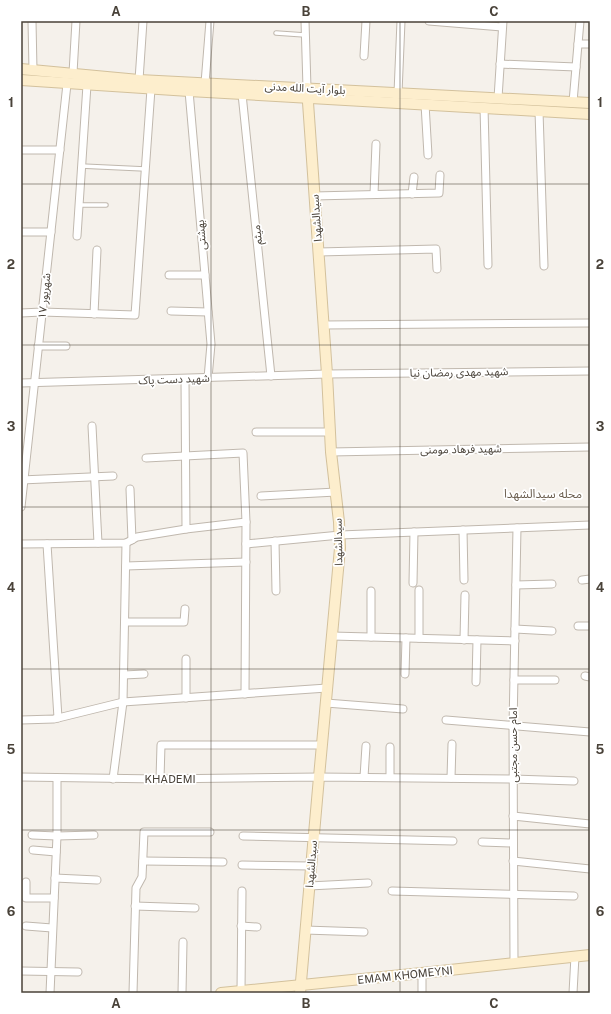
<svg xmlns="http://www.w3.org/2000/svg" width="611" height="1014" font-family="'Public Sans','Noto Sans Arabic',sans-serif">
	<rect width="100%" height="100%" fill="#f5f1eb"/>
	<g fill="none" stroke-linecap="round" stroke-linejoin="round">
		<defs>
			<g id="lane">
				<polyline points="276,33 305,35"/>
				<polyline points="81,166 145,169"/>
				<polyline points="80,205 106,205"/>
			</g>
			<g id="street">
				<polyline points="32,21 33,70"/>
				<polyline points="305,21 307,88"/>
				<polyline points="429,21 502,27"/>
				<polyline points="578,44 590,44"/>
				<polyline points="364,56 366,21"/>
				<polyline points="500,64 576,67"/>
				<polyline points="73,73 76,21"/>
				<polyline points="139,80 143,21"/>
				<polyline points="205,83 210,21"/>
				<polyline points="189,91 211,344 208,378"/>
				<polyline points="398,93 401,21"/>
				<polyline points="242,94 271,376"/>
				<polyline points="498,98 503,21"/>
				<polyline points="573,102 580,21"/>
				<polyline points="425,104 428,155"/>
				<polyline points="484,107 488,265"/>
				<polyline points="539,111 544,266"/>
				<polyline points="21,150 60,150"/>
				<polyline points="374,194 376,144"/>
				<polyline points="412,194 414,177"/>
				<polyline points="314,196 439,193 440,175"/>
				<polyline points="21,232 51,232"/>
				<polyline points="77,236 87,85"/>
				<polyline points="319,252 436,249 437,269"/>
				<polyline points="169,275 205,275"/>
				<polyline points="171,311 208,312"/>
				<polyline points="21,313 42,312 135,315 151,89"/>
				<polyline points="94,314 97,250"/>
				<polyline points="324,325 590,323"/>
				<polyline points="38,346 66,346"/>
				<polyline points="185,379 186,529"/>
				<polyline points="21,383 327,374 590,371"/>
				<polyline points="92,426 98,543"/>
				<polyline points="256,432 330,432"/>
				<polyline points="331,452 590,447"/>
				<polyline points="146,458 243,453 246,522 245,694"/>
				<polyline points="21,480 113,476"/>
				<polyline points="130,489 132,540"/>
				<polyline points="261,496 336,492"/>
				<polyline points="21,507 67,84"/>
				<polyline points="463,530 464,580"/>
				<polyline points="275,541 276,591"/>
				<polyline points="21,544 126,543 137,537 186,529 246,522"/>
				<polyline points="47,544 58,718"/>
				<polyline points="246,544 340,535 590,525"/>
				<polyline points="126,566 246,562"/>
				<polyline points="582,580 590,579"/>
				<polyline points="413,583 414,532"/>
				<polyline points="516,585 552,584"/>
				<polyline points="371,591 371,637"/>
				<polyline points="125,622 184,622 185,609"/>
				<polyline points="578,626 590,626"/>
				<polyline points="515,629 552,631"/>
				<polyline points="332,636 515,641"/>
				<polyline points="419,638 419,590"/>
				<polyline points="464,640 465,595"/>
				<polyline points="405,674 406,638"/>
				<polyline points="124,675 144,674"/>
				<polyline points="585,676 590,677"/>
				<polyline points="514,680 555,680"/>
				<polyline points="476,682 477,640"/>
				<polyline points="186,698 186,659"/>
				<polyline points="326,703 403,709"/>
				<polyline points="21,720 54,719 123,702 327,688"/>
				<polyline points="446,720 590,732"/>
				<polyline points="21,777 160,779 319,777 513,779 574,781"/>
				<polyline points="364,777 366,746"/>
				<polyline points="390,777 390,747"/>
				<polyline points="451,778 452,744"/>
				<polyline points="113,779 123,702 126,543"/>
				<polyline points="160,779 161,745 322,745"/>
				<polyline points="513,816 590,824"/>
				<polyline points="32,835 57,836 94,835"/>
				<polyline points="243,836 453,841"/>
				<polyline points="482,842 513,843"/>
				<polyline points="33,850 56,852"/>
				<polyline points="143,861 223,862"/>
				<polyline points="513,861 590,869"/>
				<polyline points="242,865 311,866"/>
				<polyline points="55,878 97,880"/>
				<polyline points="26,882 26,898 54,898"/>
				<polyline points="309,886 368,883"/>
				<polyline points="392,891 574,896"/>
				<polyline points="135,906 195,908"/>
				<polyline points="26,926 52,928"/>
				<polyline points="241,926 257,927"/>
				<polyline points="305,930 364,932"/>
				<polyline points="514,963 513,726 517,528"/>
				<polyline points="21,971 78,972"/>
				<polyline points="422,973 422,993"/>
				<polyline points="241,991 242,891"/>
				<polyline points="50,993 57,836 57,778"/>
				<polyline points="133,993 136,888 142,877 144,832 210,832"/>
				<polyline points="182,993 183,942"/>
				<polyline points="573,993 575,956"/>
			</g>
			<g id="secondary">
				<polyline points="21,69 139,80 590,103"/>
				<polyline points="21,80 189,91 590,114"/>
				<polyline points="221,993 422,973 590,955"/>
				<polyline points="300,993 319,777 340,548 339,522 331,452 327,374 307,88"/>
			</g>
		</defs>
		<use href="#lane" stroke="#c0b8ae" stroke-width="5.5"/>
		<use href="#street" stroke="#c0b8ae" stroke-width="9"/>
		<use href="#secondary" stroke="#d3c19c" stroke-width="12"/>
		<use href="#lane" stroke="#fff" stroke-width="3.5"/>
		<use href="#street" stroke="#fff" stroke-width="7"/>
		<use href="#secondary" stroke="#fdeecd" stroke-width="10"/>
	</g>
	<path fill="none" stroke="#494239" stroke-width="1" stroke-opacity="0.55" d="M211,21V993M400,21V993M21,184H590M21,345H590M21,507H590M21,669H590M21,830H590"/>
	<g text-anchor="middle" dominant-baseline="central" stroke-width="3.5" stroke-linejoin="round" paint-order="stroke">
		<g font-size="11" fill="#494239" stroke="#fff">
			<text transform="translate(305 88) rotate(3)">بلوار آیت الله مدنی</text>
			<text transform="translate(316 218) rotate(-94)">سیدالشهدا</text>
			<text transform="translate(201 235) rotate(-95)">بهشتی</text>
			<text transform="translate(257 235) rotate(-96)">میثم</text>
			<text transform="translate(44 296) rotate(-84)">۱۷ شهریور</text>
			<text transform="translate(459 372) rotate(-1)">شهید مهدی رمضان نیا</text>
			<text transform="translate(174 379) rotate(-2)">شهید دست پاک</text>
			<text transform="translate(461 449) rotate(-1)">شهید فرهاد مومنی</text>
			<text transform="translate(338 542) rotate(-91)">سیدالشهدا</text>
			<text transform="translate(513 745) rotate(-90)">امام حسن مجتبی</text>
			<text x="170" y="779">KHADEMI</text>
			<text transform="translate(311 864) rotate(-85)">سیدالشهدا</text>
			<text transform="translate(405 975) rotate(-6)">EMAM KHOMEYNI</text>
		</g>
		<g font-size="12" fill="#6c5f50" stroke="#fff">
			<text x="543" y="494">محله سیدالشهدا</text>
		</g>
	</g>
	<rect width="611" height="1014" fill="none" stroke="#ffffff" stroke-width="44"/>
	<rect x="22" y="22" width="567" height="970" fill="none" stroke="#494239" stroke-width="1.5"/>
	<g font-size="13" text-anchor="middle" font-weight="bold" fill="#494239">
		<text x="116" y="16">A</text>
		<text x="306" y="16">B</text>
		<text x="494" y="16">C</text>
		<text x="11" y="107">1</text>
		<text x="600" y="107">1</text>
		<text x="11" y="269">2</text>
		<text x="600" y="269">2</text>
		<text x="11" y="431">3</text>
		<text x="600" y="431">3</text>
		<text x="11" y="592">4</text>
		<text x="600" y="592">4</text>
		<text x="11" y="754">5</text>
		<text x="600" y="754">5</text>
		<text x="11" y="916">6</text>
		<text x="600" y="916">6</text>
		<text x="116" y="1008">A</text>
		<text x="306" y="1008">B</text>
		<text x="494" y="1008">C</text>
	</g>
</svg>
